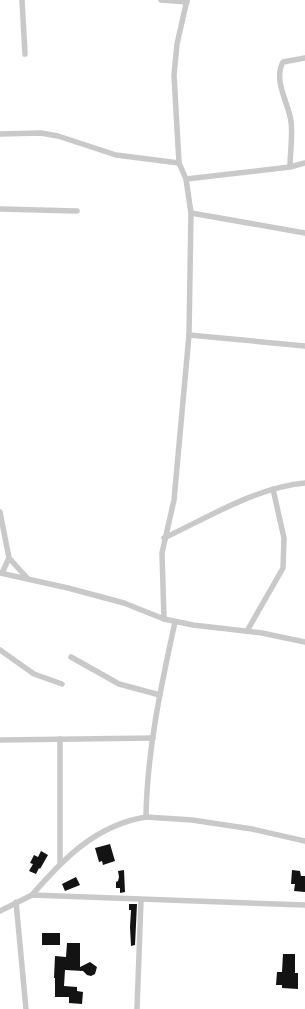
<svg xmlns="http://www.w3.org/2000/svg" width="305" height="1009" font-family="Jost,sans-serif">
	<rect width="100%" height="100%" fill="#fff"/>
	<g fill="#131313">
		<polygon points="110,844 115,861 103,865 102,861 99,862 95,848"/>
		<polygon points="41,851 48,855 40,869 39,868 36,874 29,871 33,864 30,863 34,855 38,857"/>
		<polygon points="124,870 125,892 120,893 120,888 116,888 116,882 118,881 119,877 118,871"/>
		<polygon points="292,870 300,871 301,876 305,876 305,892 294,891 295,884 291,884"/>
		<polygon points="76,877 80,885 65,891 62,884"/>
		<polygon points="129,904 137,904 135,945 131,946 130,927 131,910 129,910"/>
		<rect x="42" y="933" width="18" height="12"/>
		<polygon points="67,943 80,943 80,967 90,962 97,967 95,974 91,976 87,975 83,971 65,970 64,986 77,987 77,991 83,992 82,1004 69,1003 69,997 55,997 55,978 54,978 55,956 66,957"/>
		<polygon points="283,954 295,954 295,973 298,973 298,989 282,988 282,985 276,985 277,972 282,972"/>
	</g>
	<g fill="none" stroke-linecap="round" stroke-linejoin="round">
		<g stroke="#c9c9c9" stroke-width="5.5">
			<polyline points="22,0 25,54"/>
			<polyline points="161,0 187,2"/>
			<polyline points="0,134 41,133 58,136 116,155 179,163"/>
			<path d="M290,167C290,153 293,135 291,121C288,102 273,80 283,62L305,58"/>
			<polyline points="186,179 290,167 305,163"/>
			<polyline points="0,209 77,211"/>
			<polyline points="191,213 305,233"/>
			<polyline points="189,335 305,346"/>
			<polyline points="0,512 9,558 28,579"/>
			<path d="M164,538C207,518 257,487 305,483"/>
			<polyline points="0,573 68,588 124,603 164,619 193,625 262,633 305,642"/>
			<polyline points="2,573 9,558"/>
			<polyline points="164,619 162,553 174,500 189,335 191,213 186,179 179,163 174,75 177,44 187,0"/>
			<polyline points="247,631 283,568 284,538 273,489"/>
			<polyline points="0,650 34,674 62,684"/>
			<polyline points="71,657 119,684 160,695"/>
			<polyline points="60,739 60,863"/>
			<polyline points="0,740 153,738"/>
			<polyline points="146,817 192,820 252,829 305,841"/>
			<path d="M32,895C63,859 96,825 146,817C147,751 161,686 175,622"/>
			<polyline points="16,902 26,1009"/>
			<polyline points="0,911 32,895 305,905"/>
			<polyline points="137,1009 141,900"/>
		</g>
	</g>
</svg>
